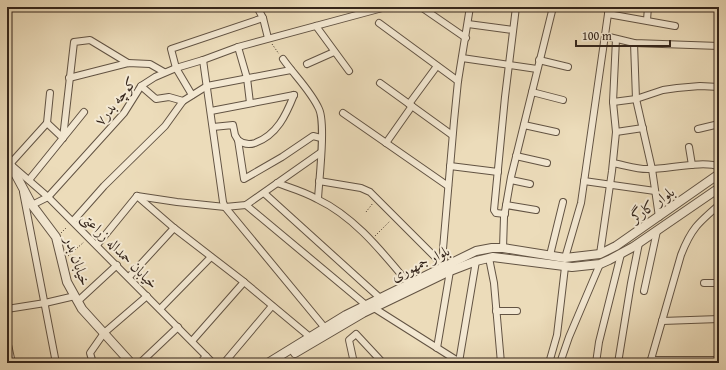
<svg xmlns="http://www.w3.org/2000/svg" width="726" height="370" font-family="'Gentium Book Plus',Amiri,serif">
	<rect width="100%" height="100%" fill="#ecdcba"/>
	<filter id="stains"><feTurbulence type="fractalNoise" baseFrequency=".005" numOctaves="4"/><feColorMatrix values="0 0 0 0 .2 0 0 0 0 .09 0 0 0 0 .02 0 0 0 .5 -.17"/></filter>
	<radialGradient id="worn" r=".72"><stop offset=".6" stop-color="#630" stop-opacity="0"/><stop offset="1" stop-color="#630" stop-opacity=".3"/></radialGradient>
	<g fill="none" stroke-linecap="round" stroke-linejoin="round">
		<defs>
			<g id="minor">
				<polyline points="257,7 263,18 268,38"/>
				<polyline points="421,7 466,38"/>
				<polyline points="608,14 675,26"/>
				<polyline points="647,20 648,7"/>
				<polyline points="379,23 458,81"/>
				<polyline points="468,24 513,30"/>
				<polyline points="316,26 349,71"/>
				<polyline points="605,36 634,43 719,46"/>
				<polyline points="634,43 636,99 652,169 659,217"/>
				<polyline points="238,47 247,78 250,103"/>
				<polyline points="462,58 537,69"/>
				<path d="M283,59C295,76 311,91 319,109C326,124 319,180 318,199"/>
				<polyline points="203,60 223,202 225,207 325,328"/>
				<polyline points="539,60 568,67"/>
				<polyline points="307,64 334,52"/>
				<polyline points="69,78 128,63 150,64 164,72"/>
				<polyline points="380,83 452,135"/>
				<polyline points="141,86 156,99 169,97 183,101"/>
				<polyline points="532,92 563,100"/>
				<polyline points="192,95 176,68 171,49 263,18"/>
				<polyline points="7,99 7,103"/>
				<polyline points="613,102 636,99 663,90 677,88 700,86 719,87"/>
				<polyline points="409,104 437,66"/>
				<polyline points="211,111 294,95"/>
				<polyline points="343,113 448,186"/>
				<polyline points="47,123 63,138"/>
				<polyline points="524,125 556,132"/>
				<polyline points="213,127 233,125 235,135 238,140 244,179 282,157 313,136 321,138"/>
				<polyline points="698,129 719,124"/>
				<polyline points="616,132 643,128"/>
				<polyline points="63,138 74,42 90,40 128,63"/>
				<path d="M238,140C243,144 249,145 255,143C277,135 286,115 294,95"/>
				<polyline points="386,143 412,106"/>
				<polyline points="689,147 692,165"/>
				<polyline points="516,156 547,163"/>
				<polyline points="7,158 10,164 48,197 213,363"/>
				<path d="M613,163C625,165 638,170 650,169C667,169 706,160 719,167"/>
				<polyline points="10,164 47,123 50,93"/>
				<polyline points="450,166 498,172"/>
				<polyline points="29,180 84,112"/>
				<polyline points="511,180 530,184"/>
				<polyline points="319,181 361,188 370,192 444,266"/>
				<polyline points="584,181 655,191"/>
				<path d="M277,183C291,188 305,192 317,199C355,217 382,252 409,284"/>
				<polyline points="23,192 56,363"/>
				<polyline points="264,193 380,298"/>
				<polyline points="137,196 174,228 244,282 310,337"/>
				<polyline points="137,196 177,202 225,207 246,205 320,153"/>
				<polyline points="32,205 48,197 124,113 141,86 155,77 176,68 203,60 238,47 386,7"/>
				<polyline points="246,205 366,305"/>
				<polyline points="506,205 536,210"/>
				<polyline points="505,214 496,213 494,210 505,97 516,7"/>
				<polyline points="73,221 104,186 165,126 183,101 207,86 291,70"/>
				<polyline points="97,245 137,196"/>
				<polyline points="503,248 504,217 511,177 553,7"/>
				<polyline points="600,254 612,171 616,132 613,102 616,39"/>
				<polyline points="550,255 563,202"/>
				<polyline points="489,258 494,283 501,363"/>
				<polyline points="565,258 581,203 609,7"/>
				<polyline points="444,266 443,249 454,121 458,81 470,7"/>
				<polyline points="129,277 174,228"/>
				<polyline points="704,283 719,283"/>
				<polyline points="644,291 657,231"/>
				<polyline points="78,301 117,265"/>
				<polyline points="374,308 461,363"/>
				<polyline points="7,309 45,303 75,296"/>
				<polyline points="160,309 211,257"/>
				<polyline points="496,311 517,311"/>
				<polyline points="662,321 719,319"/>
				<polyline points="7,340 12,363"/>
				<polyline points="192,341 244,282"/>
				<polyline points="437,348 450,271"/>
				<polyline points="651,360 719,360"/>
				<polyline points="459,362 476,261"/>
				<polyline points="93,363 90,353 104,333 147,296"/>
				<polyline points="140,363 178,327"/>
				<polyline points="200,363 206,356"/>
				<polyline points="224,363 272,306"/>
				<polyline points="354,363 349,340 356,334 383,363"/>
				<polyline points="549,363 557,335 565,267"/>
				<polyline points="560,363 569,337 600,264"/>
				<polyline points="596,363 599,342 621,254"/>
				<polyline points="618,363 631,283 639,243"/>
				<path d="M650,363L681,255C691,229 698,223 719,205"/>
			</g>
			<g id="tertiary">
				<polyline points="7,163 10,164 32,205 56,237 67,282 82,309 131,363"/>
				<polyline points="295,353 363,313 450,271 476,261 493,257 572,267 600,264 609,260 633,247 719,188"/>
				<polyline points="268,363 346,315 476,251 492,248 503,248 565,258 600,254 616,246 719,174"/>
			</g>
		</defs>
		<use href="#minor" stroke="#625343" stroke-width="8"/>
		<use href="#tertiary" stroke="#625343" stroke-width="10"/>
		<g stroke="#34251b" stroke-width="1" stroke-dasharray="1 2" stroke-linecap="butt">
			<polyline points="272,44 279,54"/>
			<polyline points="366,212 373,203"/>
			<polyline points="61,233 67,227"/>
			<polyline points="375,236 390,221"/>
			<polyline points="68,256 84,242"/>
		</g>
		<use href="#minor" stroke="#f3e8d2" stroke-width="6"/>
		<use href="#tertiary" stroke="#f3e8d2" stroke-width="8"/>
	</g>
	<g text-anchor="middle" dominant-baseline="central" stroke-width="4" stroke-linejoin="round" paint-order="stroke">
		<g font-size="15" fill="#34251b" stroke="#f3e8d2">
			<text transform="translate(115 101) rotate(-51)">کوچه بدر۷</text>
			<text transform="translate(652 204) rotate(-35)">بلوار کارگر</text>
			<text transform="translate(120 250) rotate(45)">خیابان حمداله زراعتی</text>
			<text transform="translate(78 261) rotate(71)">خیابان بدر</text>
			<text transform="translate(420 263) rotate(-26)">بلوار جمهوری</text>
		</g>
	</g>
	<rect width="726" height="370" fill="none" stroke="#ecdcba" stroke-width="24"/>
	<rect x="8" y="8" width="710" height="354" fill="none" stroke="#34251b" stroke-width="2"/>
	<rect x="12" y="12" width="702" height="346" fill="none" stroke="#34251b"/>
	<path d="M576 40v6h94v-6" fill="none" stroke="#34251b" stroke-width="2"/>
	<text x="582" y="40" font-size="12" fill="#34251b" stroke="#f3e8d2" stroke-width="3" paint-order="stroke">100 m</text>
	<rect width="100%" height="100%" filter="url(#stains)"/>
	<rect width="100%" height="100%" fill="url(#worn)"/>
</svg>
